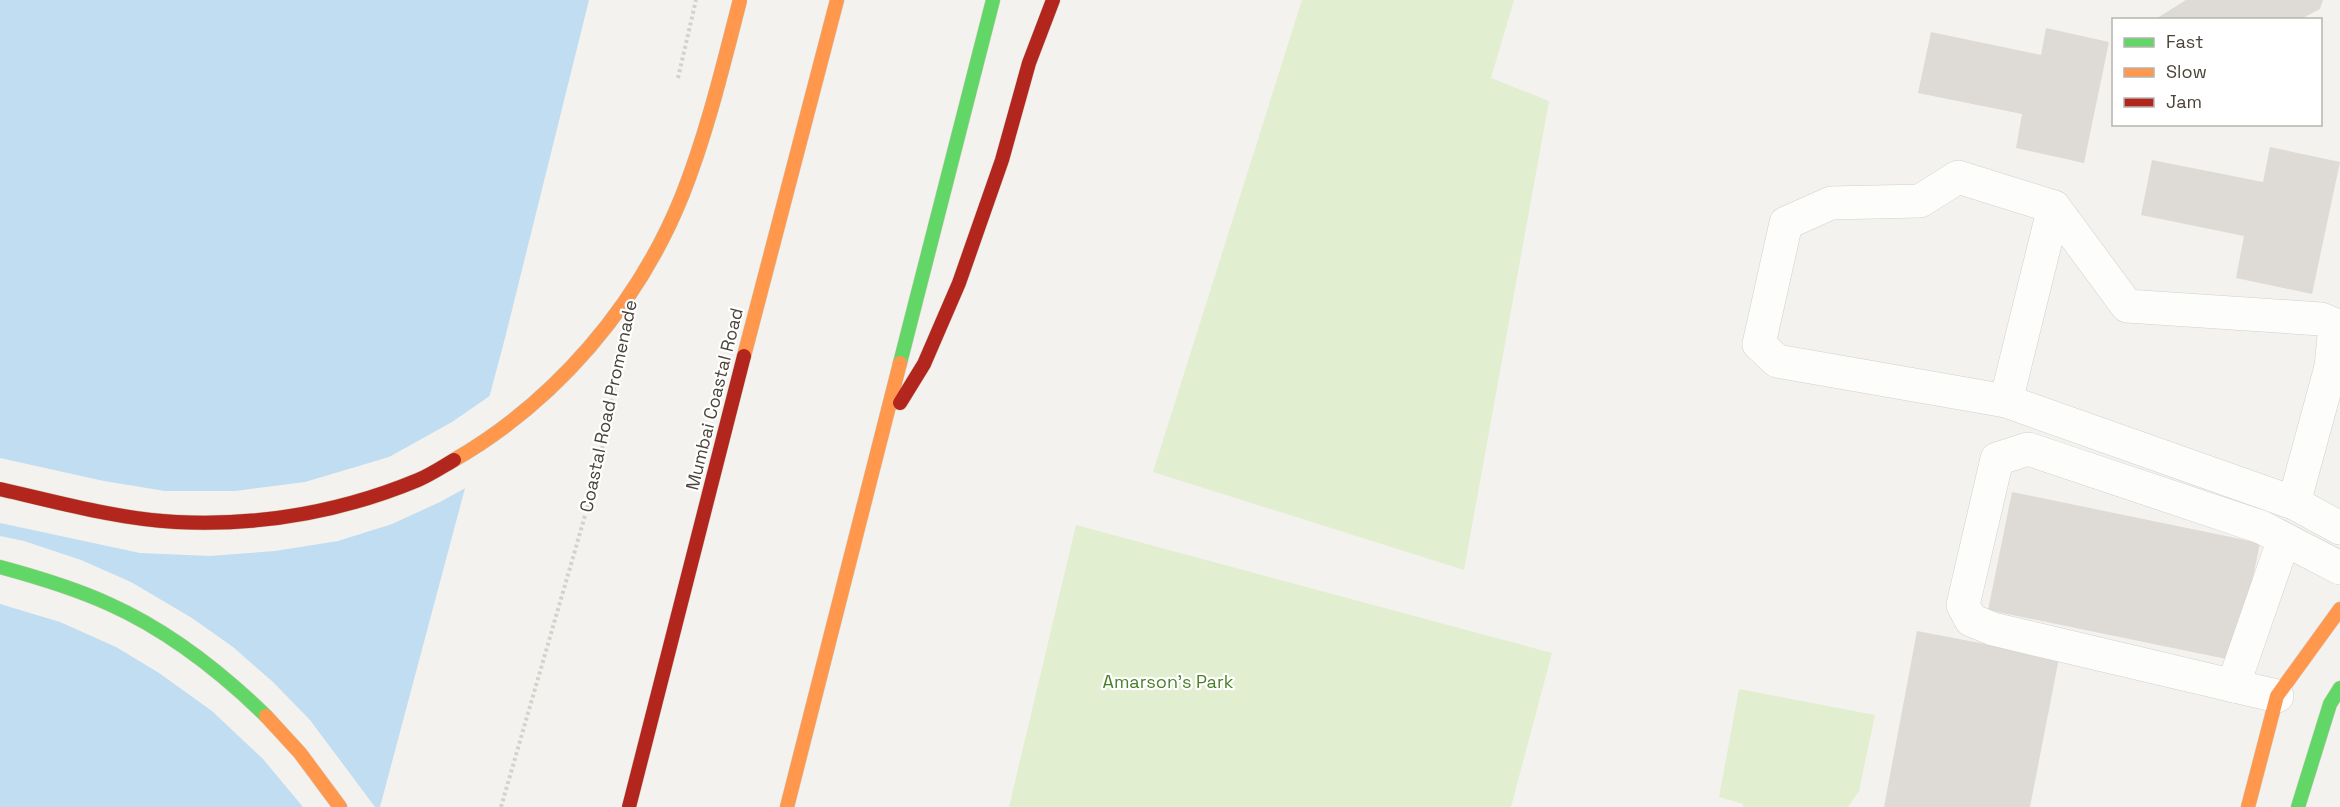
<svg xmlns="http://www.w3.org/2000/svg" width="2340" height="807" font-family="'Space Grotesk',sans-serif">
	<rect width="100%" height="100%" fill="#f4f2ee"/>
	<g fill="#e1eecf">
		<polygon points="1302,0 1514,0 1491,78 1549,101 1464,570 1153,472"/>
		<polygon points="1076,525 1552,653 1511,807 1009,807"/>
		<polygon points="1739,689 1875,715 1859,791 1848,807 1743,807 1743,804 1719,797"/>
	</g>
	<polygon fill="#c0ddf1" points="0,0 589,0 505,338 380,807 0,807"/>
	<g fill="#f4f2ee">
		<polygon points="494,393 469,486 440,502 392,524 338,541 275,551 210,556 140,553 0,523 0,458 104,481 165,491 235,491 305,482 389,457 452,422"/>
		<polygon points="0,536 24,541 81,560 131,582 192,618 233,647 273,682 310,720 375,807 303,807 263,759 212,711 159,673 116,647 60,622 0,604"/>
	</g>
	<g fill="#dedbd6">
		<polygon points="2186,0 2323,0 2320,9 2299,20 2154,20"/>
		<polygon points="2046,28 2109,42 2084,163 2016,148 2022,114 1918,93 1931,32 2041,55"/>
		<polygon points="2270,147 2340,162 2312,294 2236,278 2244,236 2141,215 2152,160 2263,182"/>
		<polygon points="2012,492 2260,543 2236,661 1988,610"/>
		<polygon points="1917,631 2059,658 2030,807 1884,807"/>
	</g>
	<g fill="none" stroke-linecap="round" stroke-linejoin="round">
		<defs>
			<g id="street">
				<polyline points="2340,370 2331,367 2335,325 2321,319 2127,306 2054,207 1958,177 1920,201 1831,203 1786,223 1759,344 1777,361 2006,401 2294,503 2340,528"/>
				<polyline points="2006,401 2054,207"/>
				<polyline points="2294,503 2331,367"/>
				<polyline points="2233,686 2284,539"/>
				<polyline points="2277,696 1993,629 1971,620 1963,605 1997,459 2028,449 2261,527 2340,568"/>
			</g>
			<g id="fast">
				<polyline points="900,363 993,0"/>
				<path d="M0,567C37,577 74,588 109,604C167,630 221,672 266,716"/>
				<polyline points="2298,807 2330,704 2340,688"/>
			</g>
			<g id="slow">
				<polyline points="744,356 837,0"/>
				<polyline points="266,716 300,753 340,807"/>
				<polyline points="787,807 900,363"/>
				<polyline points="2248,807 2277,696 2340,609"/>
			</g>
			<g id="jam">
				<polyline points="900,403 924,364 959,283 1002,160 1029,63 1053,0"/>
				<polyline points="629,807 744,356"/>
			</g>
		</defs>
		<use href="#street" stroke="#d2d0cb" stroke-width="34"/>
		<use href="#fast" stroke="#d3cfc5" stroke-width="15"/>
		<use href="#slow" stroke="#d3cfc5" stroke-width="15"/>
		<use href="#jam" stroke="#d3cfc5" stroke-width="15"/>
		<g stroke="#d3d2cc" stroke-width="4" stroke-dasharray="3 3" stroke-linecap="butt">
			<polyline points="678,78 696,0"/>
			<polyline points="501,807 597,474 617,373"/>
		</g>
		<use href="#street" stroke="#fdfdfc" stroke-width="33"/>
		<use href="#fast" stroke="#63d668" stroke-width="14"/>
		<use href="#slow" stroke="#ff974d" stroke-width="14"/>
		<use href="#jam" stroke="#b3261e" stroke-width="14"/>
		<defs>
			<path id="slow-bridge" d="M454,460C556,401 638,305 682,196C707,133 723,66 740,0"/>
			<path id="jam-bridge" d="M0,489C57,502 117,519 176,522C258,526 341,512 418,480C430,475 442,467 454,460"/>
		</defs>
		<use href="#slow-bridge" stroke="#ccbfa9" stroke-width="15" stroke-linecap="butt"/>
		<use href="#jam-bridge" stroke="#ccbfa9" stroke-width="15" stroke-linecap="butt"/>
		<use href="#slow-bridge" stroke="#ff974d" stroke-width="14"/>
		<use href="#jam-bridge" stroke="#b3261e" stroke-width="14"/>
	</g>
	<g text-anchor="middle" dominant-baseline="central" stroke-width="4.5" stroke-linejoin="round" paint-order="stroke">
		<g font-size="18" fill="#4b4439" stroke="#fff">
			<text transform="translate(714 399) rotate(-76)">Mumbai Coastal Road</text>
			<text transform="translate(608 406) rotate(-78)">Coastal Road Promenade</text>
		</g>
		<g font-size="18" fill="#4a7f2a" stroke="#fff">
			<text x="1168" y="681">Amarson's Park</text>
		</g>
	</g>
	<rect x="2112" y="18" width="210" height="108" fill="#ffffff" stroke="#b7b4b0" stroke-width="1.5"/>
	<rect x="2124" y="38" width="30" height="9" fill="#63d668" stroke="#b7b4b0" stroke-width="1.5"/>
	<text x="2166" y="48" font-size="18" fill="#4b4439">Fast</text>
	<rect x="2124" y="68" width="30" height="9" fill="#ff974d" stroke="#b7b4b0" stroke-width="1.5"/>
	<text x="2166" y="78" font-size="18" fill="#4b4439">Slow</text>
	<rect x="2124" y="98" width="30" height="9" fill="#b3261e" stroke="#b7b4b0" stroke-width="1.5"/>
	<text x="2166" y="108" font-size="18" fill="#4b4439">Jam</text>
</svg>
